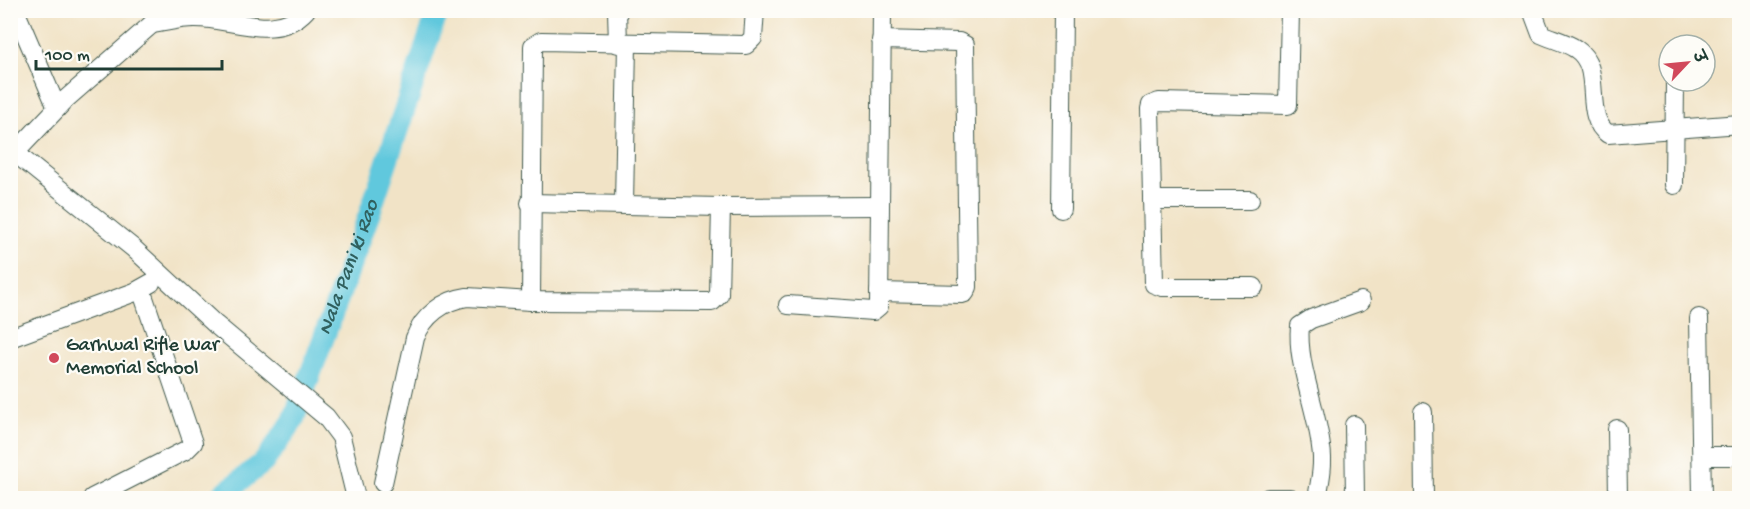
<svg xmlns="http://www.w3.org/2000/svg" width="1750" height="509" font-family="'Gochi Hand','Playpen Sans Deva',sans-serif">
	<rect width="100%" height="100%" fill="#fdfcf7"/>
	<filter id="ink" filterUnits="userSpaceOnUse"><feTurbulence type="fractalNoise" baseFrequency=".0167" numOctaves="2"/><feDisplacementMap in="SourceGraphic" scale="12" xChannelSelector="R" yChannelSelector="G"/><feConvolveMatrix kernelMatrix="1 2 1 2 8 2 1 2 1" color-interpolation-filters="sRGB"/></filter>
	<filter id="wash" filterUnits="userSpaceOnUse"><feTurbulence type="fractalNoise" baseFrequency=".008" numOctaves="4" result="noise"/><feDisplacementMap in="SourceGraphic" scale="24" xChannelSelector="R" yChannelSelector="G"/><feGaussianBlur stdDeviation="1.35" result="paint"/><feColorMatrix in="noise" values="0 0 0 0 0 0 0 0 0 0 0 0 0 0 0 0 0 1.4 0 .05"/><feComposite in="paint" operator="in"/></filter>
	<g filter="url(#wash)">
		<rect width="100%" height="100%" fill="#f1e3c6"/>
		<g fill="none" stroke-linecap="round" stroke-linejoin="round">
			<path stroke="#61c8dd" stroke-width="22" id="s1" d="M218,498L264,462L293,421L369,215L438,10"/>
		</g>
	</g>
	<g filter="url(#ink)">
		<g fill="none" stroke-linecap="round" stroke-linejoin="round">
			<defs>
				<g id="minor">
					<polyline points="15,10 57,108"/>
					<polyline points="617,10 618,44"/>
					<path d="M1532,10L1541,34C1552,39 1566,42 1576,49C1605,68 1581,115 1608,134L1740,124"/>
					<path d="M152,24C166,22 180,18 194,18C232,17 276,43 306,10"/>
					<polyline points="10,144 15,153 133,248 216,325 326,417 341,437 356,498"/>
					<polyline points="10,158 66,99 152,24 161,10"/>
					<polyline points="1674,185 1675,81"/>
					<polyline points="1152,200 1250,200"/>
					<polyline points="530,203 721,207 879,206"/>
					<polyline points="624,204 627,44"/>
					<polyline points="1061,209 1063,10"/>
					<polyline points="1254,287 1162,287 1154,284 1150,109 1151,105 1159,102 1288,105 1290,10"/>
					<polyline points="879,292 962,294 965,293 968,287 965,45 959,42 881,40"/>
					<polyline points="531,301 533,46 541,41 746,45 753,38 755,10"/>
					<polyline points="788,305 873,311 879,306 882,10"/>
					<polyline points="1699,318 1702,498"/>
					<polyline points="10,338 135,292 151,283"/>
					<polyline points="1423,412 1424,498"/>
					<polyline points="1354,425 1355,498"/>
					<polyline points="1617,429 1618,498"/>
					<polyline points="1703,456 1740,456"/>
					<path d="M383,483L415,338C423,316 444,300 467,297L531,301L712,302L719,295L721,207"/>
					<polyline points="92,498 186,450 193,443 141,289"/>
					<polyline points="1268,498 1290,498"/>
					<path d="M1317,498C1320,482 1324,464 1321,447C1317,409 1296,363 1300,326L1311,319L1361,301"/>
				</g>
			</defs>
			<use href="#minor" stroke="#3e564a" stroke-width="20"/>
			<use href="#minor" stroke="#fff" stroke-width="18"/>
		</g>
	</g>
	<circle fill="#d1495b" stroke="#fdfcf7" stroke-width="2" cx="54" cy="358" r="6"/>
	<g text-anchor="middle" dominant-baseline="central" stroke-width="4.5" stroke-linejoin="round" paint-order="stroke">
		<g font-size="20" fill="#1f3d34" stroke="#fdfcf7" text-anchor="start">
			<text x="66" y="346">Garhwal Rifle War<tspan x="66" dy="23">Memorial School</tspan></text>
		</g>
		<g font-size="21" font-style="italic" fill="#30605e" stroke="#fdfcf7">
			<text stroke="none"><textPath href="#s1" startOffset="272">Nala Pani ki Rao</textPath></text>
		</g>
	</g>
	<rect width="1750" height="509" fill="none" stroke="#fdfcf7" stroke-width="36"/>
	<g transform="translate(1687 63) rotate(64)"><circle r="28" fill="#fdfcf7" stroke="#a4b0a9" stroke-width="1.5"/>
	<path d="M0-4.5L10 22L0 15L-10 22Z" fill="#d1495b"/>
	<text y="-9" font-size="16" font-weight="bold" text-anchor="middle" fill="#1f3d34">उ</text>
	</g>
	<path d="M36 60v9h186v-9" fill="none" stroke="#1f3d34" stroke-width="3"/>
	<text x="45" y="60" font-size="18" fill="#1f3d34" stroke="#fdfcf7" stroke-width="4.5" paint-order="stroke">100 m</text>
</svg>
